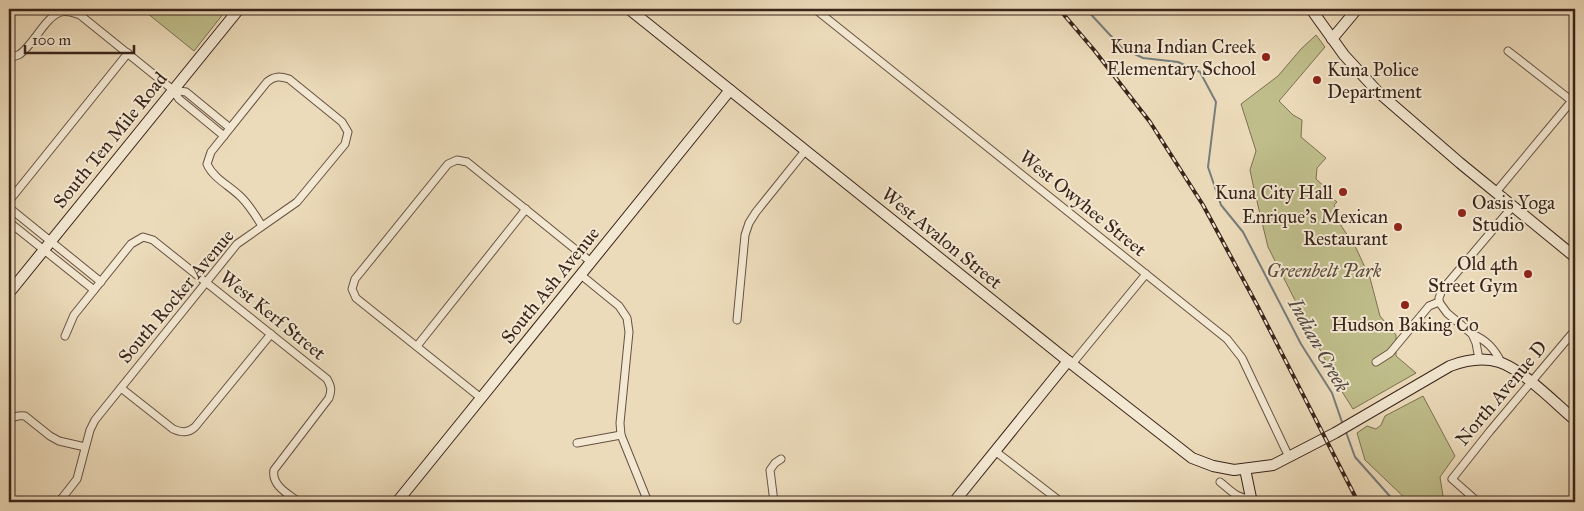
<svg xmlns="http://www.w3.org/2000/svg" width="1584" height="511" font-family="'IM FELL Great Primer',serif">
	<rect width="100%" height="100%" fill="#ecdbba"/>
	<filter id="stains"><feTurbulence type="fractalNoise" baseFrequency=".004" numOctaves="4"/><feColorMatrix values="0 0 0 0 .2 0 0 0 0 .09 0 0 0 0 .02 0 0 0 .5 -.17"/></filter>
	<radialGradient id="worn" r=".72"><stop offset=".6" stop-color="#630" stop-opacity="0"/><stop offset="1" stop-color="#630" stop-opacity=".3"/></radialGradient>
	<g fill="#bfbe8b" stroke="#7c7153">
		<polygon points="142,9 227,9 194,51"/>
		<polygon points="1316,35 1325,47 1279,101 1293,115 1302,120 1301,137 1326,158 1317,168 1316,179 1326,188 1324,191 1337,202 1334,205 1337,213 1341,217 1338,221 1356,248 1370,278 1380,316 1396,335 1396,356 1416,373 1353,409 1339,387 1268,247 1254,189 1250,170 1256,151 1241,104 1278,76 1301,49"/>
		<polygon points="1423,396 1455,456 1440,477 1443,496 1451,502 1409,502 1365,460 1357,433 1367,426 1376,429 1381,425 1385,416"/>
	</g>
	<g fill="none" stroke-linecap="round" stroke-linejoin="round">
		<g stroke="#777d7c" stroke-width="2">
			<polyline points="1086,9 1122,48 1143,58 1178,62 1200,72 1216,102 1208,167 1221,205 1243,232 1301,344 1332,393 1343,425"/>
			<polyline points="1346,432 1355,457 1395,502"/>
		</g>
		<defs>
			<g id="street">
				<polyline points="815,9 1227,339 1242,358 1289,457"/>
				<polyline points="1508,51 1572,101"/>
				<path d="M9,58C12,57 17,56 20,54C34,44 46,16 61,12C68,10 74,13 80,15L173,90"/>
				<polyline points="224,136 179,99 173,90 186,92 230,128"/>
				<polyline points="1496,192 1575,97"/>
				<polyline points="9,201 128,53"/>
				<polyline points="9,209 12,210 101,282"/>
				<polyline points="9,222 94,290"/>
				<polyline points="581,275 619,306 627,318 629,332 620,423 621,435 648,502"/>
				<polyline points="1439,302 1439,298 1442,290 1513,206"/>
				<polyline points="1439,302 1447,313 1472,334"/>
				<polyline points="737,320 745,235 749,223 756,212 805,151"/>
				<path d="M65,336L74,315L131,244L143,237L153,240L327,379C331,386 332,390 329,398L274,470C271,485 288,494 299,502"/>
				<polyline points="417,346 526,209"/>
				<path d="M1479,359L1476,343L1472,334C1486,340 1494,348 1501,362"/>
				<polyline points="1376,362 1390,353 1429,306 1439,302"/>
				<polyline points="1072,364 1146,274"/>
				<path d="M121,388L173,429C182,433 188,433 195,427L271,334"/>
				<polyline points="481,398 356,298 352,289 355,279 448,164 457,160 467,162 591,262"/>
				<path d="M9,421C13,416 18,415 25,416L50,436L59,441L85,447"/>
				<polyline points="577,443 621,435"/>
				<polyline points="995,451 1061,502"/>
				<path d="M1220,482C1229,489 1238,500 1251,498"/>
				<path d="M59,502L77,479L90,430L95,420L237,244L297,202L345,144L348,132L342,122L289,79C280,76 274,76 267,82L211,152L207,164C213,178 230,186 241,197C250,206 256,216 262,226"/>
				<polyline points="774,502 770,470 775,463 781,459"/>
				<polyline points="1478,502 1452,479 1490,431 1575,330"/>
			</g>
			<g id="secondary">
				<path d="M629,9L1068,361L1192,458L1213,466L1234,470L1273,465L1335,433L1450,366C1466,360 1482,357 1499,362C1522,369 1556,404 1575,420"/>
				<polyline points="1311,9 1344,55 1378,92 1460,163 1575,257"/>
				<polyline points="1332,39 1357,9"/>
				<polyline points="9,293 239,9"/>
				<polyline points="1245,469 1251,498 1254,502"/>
				<polyline points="397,502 730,90"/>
				<polyline points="954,502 1068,361"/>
			</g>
		</defs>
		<use href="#street" stroke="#665243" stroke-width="9"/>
		<use href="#secondary" stroke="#3a241b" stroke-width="12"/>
		<use href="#street" stroke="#f3e8d2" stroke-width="7"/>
		<use href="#secondary" stroke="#f3e8d2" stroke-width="10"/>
		<defs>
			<polyline id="rail" points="1059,9 1094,50 1150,122 1203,205 1257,305 1358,502"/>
		</defs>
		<use href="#rail" stroke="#3a241b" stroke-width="4"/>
		<use href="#rail" stroke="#f3e8d2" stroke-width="2" stroke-dasharray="5.5" stroke-linecap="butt"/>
	</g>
	<g fill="#8f2418" stroke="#f3e8d2" stroke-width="2">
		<circle cx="1266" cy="57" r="5"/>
		<circle cx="1317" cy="80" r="5"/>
		<circle cx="1343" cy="192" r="5"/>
		<circle cx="1462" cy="213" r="5"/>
		<circle cx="1398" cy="227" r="5"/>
		<circle cx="1528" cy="274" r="5"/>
		<circle cx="1405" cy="305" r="5"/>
	</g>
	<g text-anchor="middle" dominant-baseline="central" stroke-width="4" stroke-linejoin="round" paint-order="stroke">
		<g font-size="19" fill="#3a241b" stroke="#f3e8d2" text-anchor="end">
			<text x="1256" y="46">Kuna Indian Creek<tspan x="1256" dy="22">Elementary School</tspan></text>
			<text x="1327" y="69" text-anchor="start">Kuna Police<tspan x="1327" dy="22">Department</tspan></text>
			<text x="1333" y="192">Kuna City Hall</text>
			<text x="1472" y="202" text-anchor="start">Oasis Yoga<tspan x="1472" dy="22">Studio</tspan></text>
			<text x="1388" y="216">Enrique's Mexican<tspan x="1388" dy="22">Restaurant</tspan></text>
			<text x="1518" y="263">Old 4th<tspan x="1518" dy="22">Street Gym</tspan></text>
			<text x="1405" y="324" text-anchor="middle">Hudson Baking Co</text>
		</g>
		<g font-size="19" fill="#3a241b" stroke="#f3e8d2">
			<text transform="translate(110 140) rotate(-51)">South Ten Mile Road</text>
			<text transform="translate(1083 203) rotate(39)">West Owyhee Street</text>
			<text transform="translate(942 238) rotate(39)">West Avalon Street</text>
			<text transform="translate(550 285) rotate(-51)">South Ash Avenue</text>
			<text transform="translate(176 296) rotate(-50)">South Rocker Avenue</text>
			<text transform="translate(273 315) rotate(39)">West Kerf Street</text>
			<text transform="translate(1501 393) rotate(-50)">North Avenue D</text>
		</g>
		<g font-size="19" font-style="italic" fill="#5b4a37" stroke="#f3e8d2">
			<text x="1324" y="270">Greenbelt Park</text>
		</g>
		<g font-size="20" font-style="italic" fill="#544943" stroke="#f3e8d2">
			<text transform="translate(1319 345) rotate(61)">Indian Creek</text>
		</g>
	</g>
	<rect width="1584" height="511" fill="none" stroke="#ecdbba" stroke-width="30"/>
	<rect x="10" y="10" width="1564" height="491" fill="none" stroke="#3a241b" stroke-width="2.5"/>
	<rect x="15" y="15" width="1554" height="481" fill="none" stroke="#3a241b"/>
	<path d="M25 45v8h109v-8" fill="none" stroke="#3a241b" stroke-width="2.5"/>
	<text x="32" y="45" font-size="15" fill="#3a241b" stroke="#f3e8d2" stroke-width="4" paint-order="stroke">100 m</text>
	<rect width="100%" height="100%" filter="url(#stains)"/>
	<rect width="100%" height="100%" fill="url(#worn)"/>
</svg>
